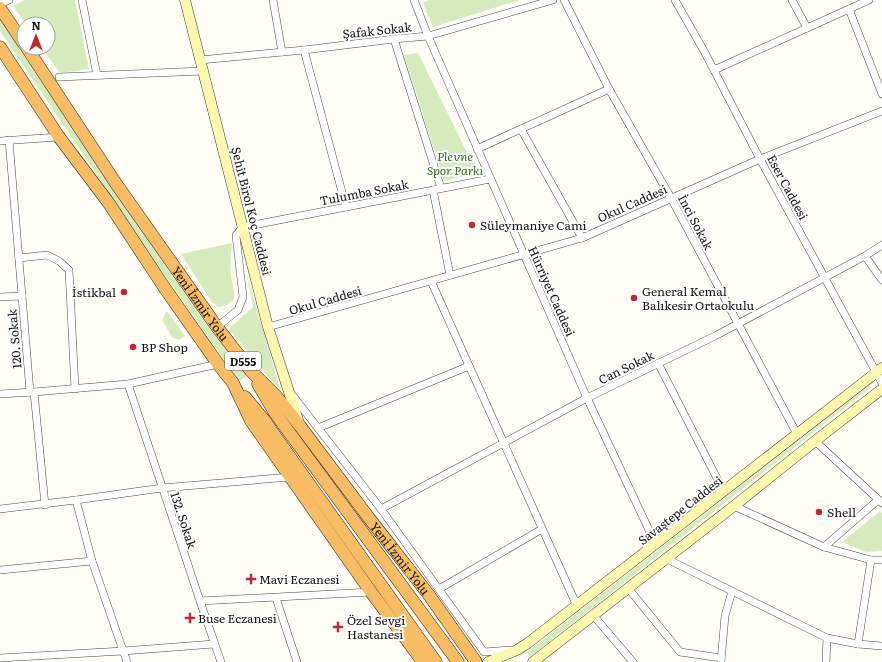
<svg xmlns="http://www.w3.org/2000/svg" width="882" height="662" font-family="Literata,serif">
	<rect width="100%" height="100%" fill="#fffdf5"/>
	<g fill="#d5ebbd">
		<polygon points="25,0 75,0 89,69 60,73 42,48 48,48 48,24 26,24 13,6"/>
		<polygon points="429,0 520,0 433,27 423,3"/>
		<polygon points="0,20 164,264 206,324 247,376 239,381 159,267 0,31"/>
		<polygon points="418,53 477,173 444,181 404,55"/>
		<path d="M232,243C231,254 230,265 231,276C232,284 235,291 234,299L227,305L218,307L212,302L181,254Z"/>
		<polygon points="246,272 281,392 229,329 253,307"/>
		<polygon points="167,311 185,336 179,340 172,337 162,320"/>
		<polygon points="869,386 871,387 530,657 527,652"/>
		<polygon points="880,511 882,513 882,551 866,552 842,542"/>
	</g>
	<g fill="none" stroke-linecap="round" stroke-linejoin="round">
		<defs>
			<g id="minor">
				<polyline points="82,0 97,75"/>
				<polyline points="273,0 282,52"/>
				<polyline points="414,0 428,36 587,398 656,545"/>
				<polyline points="564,0 609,89 671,198 797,434"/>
				<polyline points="675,0 704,51 760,159 882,383"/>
				<polyline points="792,0 807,28"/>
				<polyline points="0,4 9,0"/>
				<polyline points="849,9 882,94"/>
				<polyline points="394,39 441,188"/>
				<polyline points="304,50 346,207"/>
				<polyline points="200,60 304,50 394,39 428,36 553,0"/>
				<polyline points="714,70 869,0"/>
				<polyline points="59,77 203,71"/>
				<polyline points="521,129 582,238"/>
				<polyline points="9,140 30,392"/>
				<polyline points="0,141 59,137"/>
				<polyline points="477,149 609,89"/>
				<polyline points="433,190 450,275"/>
				<polyline points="865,256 882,280"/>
				<polyline points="19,258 47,255 59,261 69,270 75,389"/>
				<polyline points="431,281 577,606"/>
				<polyline points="0,297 22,296"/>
				<polyline points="217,327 238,310 243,297 236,235 243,227 490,179"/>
				<polyline points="268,327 582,238 760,159 882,111"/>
				<polyline points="658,363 724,492"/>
				<polyline points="128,384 200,601 221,662"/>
				<polyline points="34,392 45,505"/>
				<polyline points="0,394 34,392 128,384 218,364"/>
				<polyline points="293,396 381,509 484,652 511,650"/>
				<polyline points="318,428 469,366"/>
				<polyline points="815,441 882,503"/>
				<polyline points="76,500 92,561 127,662"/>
				<polyline points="734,506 824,547 871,560 882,560"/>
				<polyline points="0,509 76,500 162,488 290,477"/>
				<polyline points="381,509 587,398 715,336 865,256 882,245"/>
				<polyline points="824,547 878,500"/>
				<polyline points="667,559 827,638 858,644 882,646"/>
				<polyline points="0,570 92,561"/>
				<polyline points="628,588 680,652 721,658"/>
				<polyline points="439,589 542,529"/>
				<polyline points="276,598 297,662"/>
				<polyline points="200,601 371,592"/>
				<polyline points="593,615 633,662"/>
				<polyline points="858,644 871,560"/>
				<polyline points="0,658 123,651 214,644"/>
				<polyline points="721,661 725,616 732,591"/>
				<polyline points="826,662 827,638"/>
			</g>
			<g id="secondary">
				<polyline points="185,0 268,327 299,423"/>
				<polyline points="488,662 517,650 528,643 882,368"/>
				<polyline points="533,662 734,506 815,441 882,389"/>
			</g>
			<g id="trunk">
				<polyline points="0,8 24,44"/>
				<polyline points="0,47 59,137 108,202 164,287 218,364 233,383 251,421 371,592 423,662"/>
				<path id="s1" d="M27,48L117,185L217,327L251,371L276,396L300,426L369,518L429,595L476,662"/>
				<polyline points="258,384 275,413 458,662"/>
				<polyline points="245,397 265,421 273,433 436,662"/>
			</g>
		</defs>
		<use href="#minor" stroke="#444" stroke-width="8"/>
		<use href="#secondary" stroke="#333" stroke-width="11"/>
		<use href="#trunk" stroke="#222" stroke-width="13"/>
		<use href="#minor" stroke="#fff" stroke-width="7"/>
		<use href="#secondary" stroke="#fff6b0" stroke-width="10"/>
		<use href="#trunk" stroke="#f7bc64" stroke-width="12"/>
	</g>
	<g fill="#c4262e" stroke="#fff" stroke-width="1.5">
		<circle cx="472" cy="225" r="4"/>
		<circle cx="124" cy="292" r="4"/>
		<circle cx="634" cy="298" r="4"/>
		<circle cx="133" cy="347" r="4"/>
		<circle cx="819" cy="512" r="4"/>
		<path d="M249 573h4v4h4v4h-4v4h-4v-4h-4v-4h4z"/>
		<path d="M188 612h4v4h4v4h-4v4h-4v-4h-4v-4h4z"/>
		<path d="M336 621h4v4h4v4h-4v4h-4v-4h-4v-4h4z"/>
	</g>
	<g text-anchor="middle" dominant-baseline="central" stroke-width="4" stroke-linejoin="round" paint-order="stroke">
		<rect fill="#fff" stroke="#585858" stroke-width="1" x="225" y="352" width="36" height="18" rx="3"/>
		<g font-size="11" font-weight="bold" fill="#111">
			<text x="243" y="361">D555</text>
		</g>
		<g font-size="12" fill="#111" stroke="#fff">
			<text transform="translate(377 30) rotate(-6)">Şafak Sokak</text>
			<text transform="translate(788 187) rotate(62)">Eser Caddesi</text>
			<text transform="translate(364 192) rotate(-11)">Tulumba Sokak</text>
			<text transform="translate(632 203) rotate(-24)">Okul Caddesi</text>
			<text transform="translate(252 211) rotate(76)">Şehit Birol Koç Caddesi</text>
			<text transform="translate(696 222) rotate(62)">İnci Sokak</text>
			<text transform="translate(552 291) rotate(66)">Hürriyet Caddesi</text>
			<text transform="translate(325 300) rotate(-16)">Okul Caddesi</text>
			<text stroke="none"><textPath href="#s1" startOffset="309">Yeni İzmir Yolu</textPath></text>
			<text transform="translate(14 339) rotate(-95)">120. Sokak</text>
			<text transform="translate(626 367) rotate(-26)">Can Sokak</text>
			<text transform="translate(680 510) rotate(-38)">Savaştepe Caddesi</text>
			<text transform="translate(184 520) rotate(72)">132. Sokak</text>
			<text stroke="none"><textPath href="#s1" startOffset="633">Yeni İzmir Yolu</textPath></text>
		</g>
		<g font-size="12" font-style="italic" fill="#2f6b1f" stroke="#fff">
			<text x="455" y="156">Plevne<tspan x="455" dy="14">Spor Parkı</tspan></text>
		</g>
		<g font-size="12" fill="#111" stroke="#fff" text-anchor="start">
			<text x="480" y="225">Süleymaniye Cami</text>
			<text x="642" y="291">General Kemal<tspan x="642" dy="14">Balıkesir Ortaokulu</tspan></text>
			<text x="116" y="292" text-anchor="end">İstikbal</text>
			<text x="141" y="347">BP Shop</text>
			<text x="827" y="512">Shell</text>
			<text x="259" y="579">Mavi Eczanesi</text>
			<text x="198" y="618">Buse Eczanesi</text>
			<text x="347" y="620">Özel Sevgi<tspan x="347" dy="14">Hastanesi</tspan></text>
		</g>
	</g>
	<g transform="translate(36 36)"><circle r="19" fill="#ffffff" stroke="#a0a0a0"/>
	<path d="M0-3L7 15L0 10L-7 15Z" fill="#c4262e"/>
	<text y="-6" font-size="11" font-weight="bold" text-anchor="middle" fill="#111111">N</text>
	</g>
</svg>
